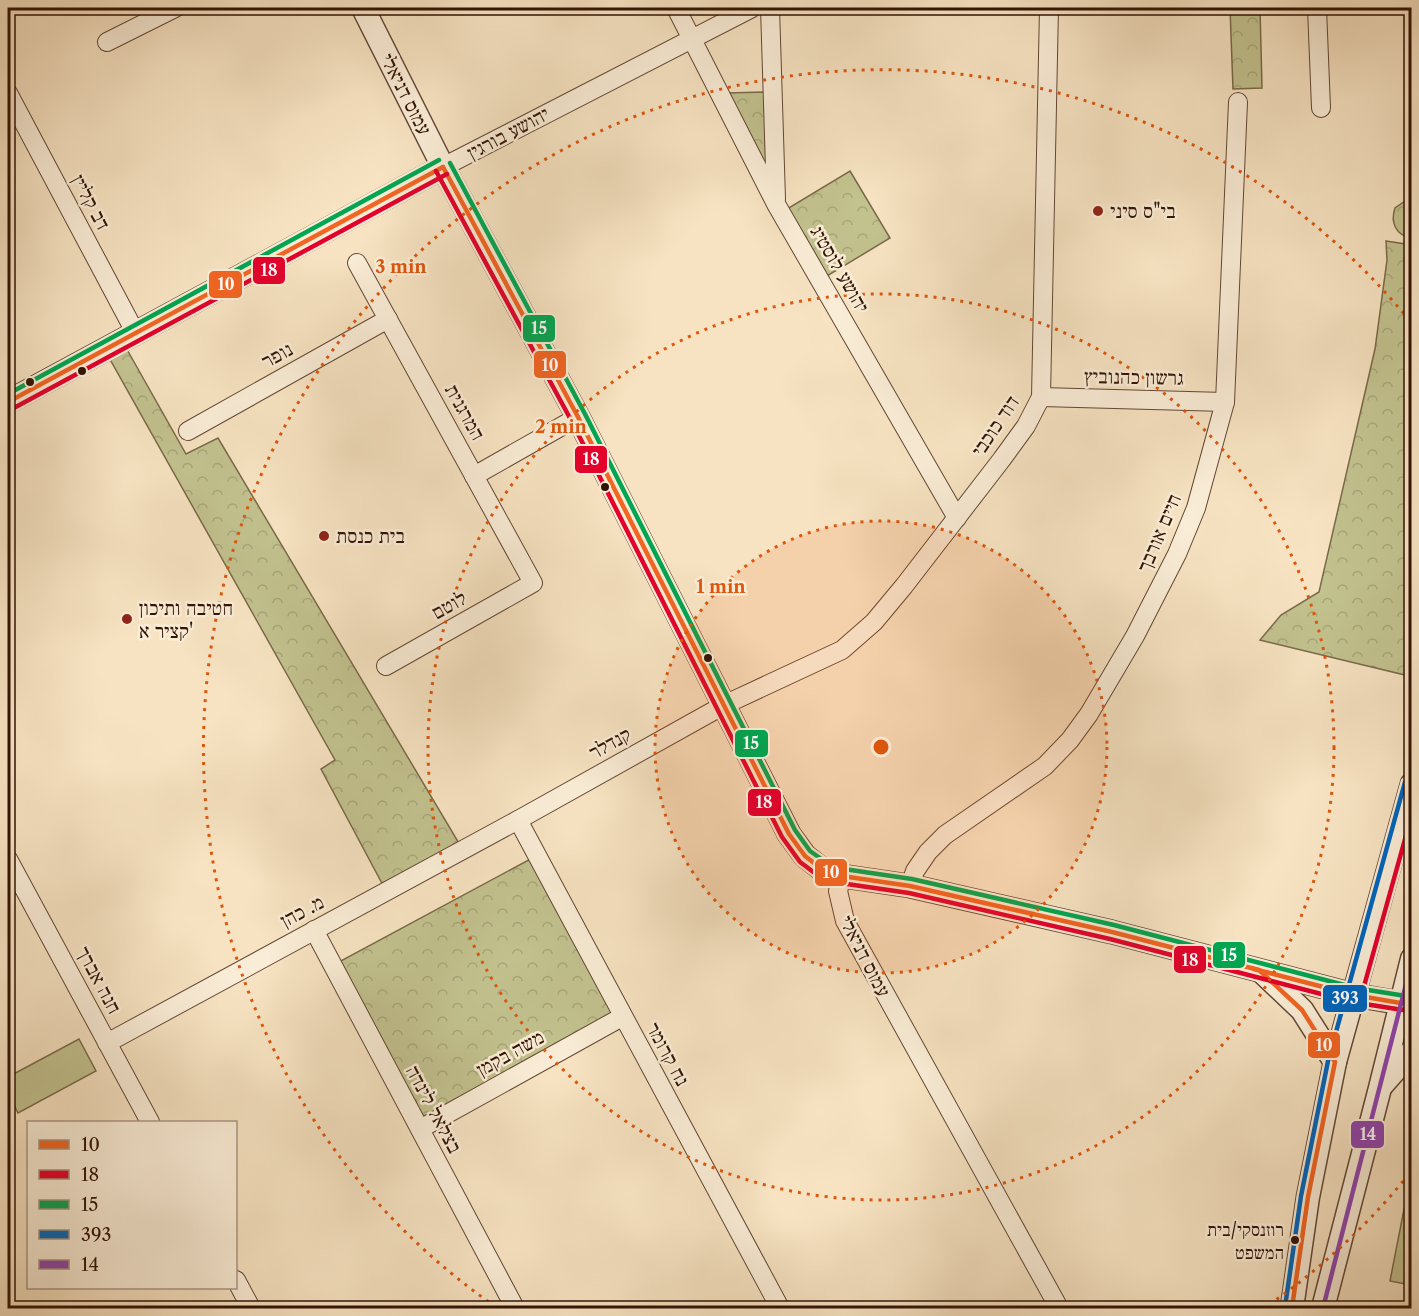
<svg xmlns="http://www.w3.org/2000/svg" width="1419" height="1316" font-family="'Libre Caslon Text','Frank Ruhl Libre',serif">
	<defs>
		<pattern id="park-crowns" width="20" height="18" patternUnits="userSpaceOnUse" patternTransform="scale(1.5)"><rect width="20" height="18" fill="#c2c28f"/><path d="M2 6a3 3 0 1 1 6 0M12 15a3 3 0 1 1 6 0" fill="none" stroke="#a7a67a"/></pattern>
	</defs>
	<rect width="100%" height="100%" fill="#f7e3c2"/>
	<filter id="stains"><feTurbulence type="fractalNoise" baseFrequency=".00333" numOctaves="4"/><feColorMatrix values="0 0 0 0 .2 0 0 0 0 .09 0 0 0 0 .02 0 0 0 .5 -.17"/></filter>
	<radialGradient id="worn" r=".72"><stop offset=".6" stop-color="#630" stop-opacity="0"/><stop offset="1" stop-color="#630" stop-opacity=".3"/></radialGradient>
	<g fill="url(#park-crowns)" stroke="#7a6a4a" stroke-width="1.5">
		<polygon points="1230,8 1260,8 1262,88 1233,89"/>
		<polygon points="764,92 766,165 727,93"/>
		<polygon points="850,171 890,238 827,276 787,209"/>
		<path d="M1408,199H1411V238C1396,235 1390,223 1395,208Z"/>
		<polygon points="1386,241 1412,245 1412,646 1405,675 1260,640 1281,615 1319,592 1375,349 1387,260"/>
		<polygon points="125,346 186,454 218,438 460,845 385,889 321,769 335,760 107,354"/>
		<polygon points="536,856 621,1014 422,1121 337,963"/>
	</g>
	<g fill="#c2c28f" stroke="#7a6a4a" stroke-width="1.5">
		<polygon points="79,1039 96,1071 18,1113 8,1093 8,1077"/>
		<polygon points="1404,1209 1411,1210 1411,1285 1390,1281"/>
	</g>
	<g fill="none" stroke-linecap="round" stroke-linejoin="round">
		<defs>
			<g id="minor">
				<polyline points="676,8 776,204 957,518"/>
				<polyline points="770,8 776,199"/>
				<polyline points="1317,8 1321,108"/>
				<polyline points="107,42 175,8"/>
				<polyline points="8,93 135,332"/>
				<polyline points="443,167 752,8"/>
				<polyline points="357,263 533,583 386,666"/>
				<polyline points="1041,397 1225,402"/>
				<polyline points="188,431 388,319"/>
				<polyline points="474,476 578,417"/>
				<polyline points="518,820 780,1308"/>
				<polyline points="8,859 150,1122"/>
				<polyline points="842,876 838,891 845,921 1059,1308"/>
				<polyline points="910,886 915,871 928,852 945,835 1045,766 1070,740 1089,714 1135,636 1177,554 1196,508 1225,402 1238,102"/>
				<polyline points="314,930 515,1308"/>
				<polyline points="107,1043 518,820 724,705 842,650 874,622 904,586 1002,459 1026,426 1041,397 1049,8"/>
				<polyline points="420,1129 622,1017"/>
				<polyline points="236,1280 251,1308"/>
			</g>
			<g id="tertiary">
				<polyline points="363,8 443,167 578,417 789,834 805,856 823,870 842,876 910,886 1112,932 1354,995 1412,1005"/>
				<polyline points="8,402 443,167"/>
				<polyline points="1263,973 1302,1010 1335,1062"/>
				<polyline points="1383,1084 1412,1051"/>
				<polyline points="1292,1308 1308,1197 1335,1062 1412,784"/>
				<polyline points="1323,1308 1380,1088 1412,959"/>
			</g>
		</defs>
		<use href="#minor" stroke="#634734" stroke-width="20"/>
		<use href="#tertiary" stroke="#634734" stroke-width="25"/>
		<use href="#minor" stroke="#faedd7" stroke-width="18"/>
		<use href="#tertiary" stroke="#faedd7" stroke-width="22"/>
		<defs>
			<g id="bus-1">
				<polyline points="443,167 578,417 789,834 805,856 823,870 842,876 910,886 1112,932 1259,970 1302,1010 1335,1062 1308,1197 1292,1308"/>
				<polyline points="8,402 443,167"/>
				<polyline points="1254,969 1354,995 1412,1005"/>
			</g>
			<g id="bus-2">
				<polyline points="436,171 571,420 782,837 800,862 820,877 840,883 909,893 1110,939 1352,1002 1403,1010 1408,1007 1412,995"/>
				<polyline points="12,409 447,174"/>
				<polyline points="1361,997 1412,814"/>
			</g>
			<g id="bus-3">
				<polyline points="450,163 585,414 795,830 810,851 827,863 844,869 912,879 1114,925 1356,988 1412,997"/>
				<polyline points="8,394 439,160"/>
			</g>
			<polyline id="bus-4" points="1285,1307 1301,1196 1328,1061 1405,782"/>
			<polyline id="bus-5" points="1323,1308 1412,961"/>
		</defs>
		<use href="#bus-1" stroke="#faedd7" stroke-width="9"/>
		<use href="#bus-2" stroke="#faedd7" stroke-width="9"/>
		<use href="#bus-3" stroke="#faedd7" stroke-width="9"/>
		<use href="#bus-4" stroke="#faedd7" stroke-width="9"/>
		<use href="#bus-5" stroke="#faedd7" stroke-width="9"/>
		<use href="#bus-1" stroke="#f26522" stroke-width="4.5"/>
		<use href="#bus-2" stroke="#e4002b" stroke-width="4.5"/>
		<use href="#bus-3" stroke="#00a651" stroke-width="4.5"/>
		<use href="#bus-4" stroke="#0065bd" stroke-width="4.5"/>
		<use href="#bus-5" stroke="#8e44ad" stroke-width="4.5"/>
	</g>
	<circle cx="881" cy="747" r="226" fill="#df560c" fill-opacity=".12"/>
	<g fill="none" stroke="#df560c" stroke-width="3" stroke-dasharray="3 6">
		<circle cx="881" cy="747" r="226"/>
		<circle cx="881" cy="747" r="453"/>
		<path d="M1409 1174A679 679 0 0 1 1266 1307M496 1307A679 679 0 1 1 1409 320"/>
	</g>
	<g fill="#8f2418" stroke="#faedd7" stroke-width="2">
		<circle cx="1098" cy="211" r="6"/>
		<circle cx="324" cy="536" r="6"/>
		<circle cx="127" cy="619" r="6"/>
	</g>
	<g fill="#321304" stroke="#faedd7" stroke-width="2">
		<circle cx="82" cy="371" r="5"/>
		<circle cx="30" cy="382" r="5"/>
		<circle cx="605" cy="487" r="5"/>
		<circle cx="708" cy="658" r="5"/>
		<circle cx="1295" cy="1240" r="5"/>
	</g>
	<g text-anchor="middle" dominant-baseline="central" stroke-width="5" stroke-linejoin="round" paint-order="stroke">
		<g font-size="18" fill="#321304" stroke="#faedd7" text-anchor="end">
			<text x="1284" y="1230">רוזנסקי/בית<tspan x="1284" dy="23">המשפט</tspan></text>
		</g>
		<g font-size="20" fill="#321304" stroke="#faedd7">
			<text transform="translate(406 94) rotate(63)">עמוס דניאלי</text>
			<text transform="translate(508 133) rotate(-28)">יהושע בורגין</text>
			<text transform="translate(91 202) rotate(62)">דב קליין</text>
			<text transform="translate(840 269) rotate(60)">יהושע לוסטיג</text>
			<text transform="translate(277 355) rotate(-29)">נופר</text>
			<text transform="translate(1134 377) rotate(1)">גרשון כהנוביץ</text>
			<text transform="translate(465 412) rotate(61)">המרגנית</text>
			<text transform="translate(995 426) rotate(-56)">דוד כוכבי</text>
			<text transform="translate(1159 533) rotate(-67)">חיים אורבך</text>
			<text transform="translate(449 605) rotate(-29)">לוטם</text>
			<text transform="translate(610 743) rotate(-29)">קנדלר</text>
			<text transform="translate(302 911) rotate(-28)">מ. כהן</text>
			<text transform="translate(865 956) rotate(63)">עמוס דניאלי</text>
			<text transform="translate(99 980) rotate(62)">חנה אברך</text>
			<text transform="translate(510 1053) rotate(-29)">משה בקמן</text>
			<text transform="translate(668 1054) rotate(62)">נח קרומר</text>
			<text transform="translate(434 1109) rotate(62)">בצלאל לינדה</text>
		</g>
		<g font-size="20" fill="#321304" stroke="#faedd7" text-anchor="start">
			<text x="1110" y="211">בי"ס סיני</text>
			<text x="336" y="536">בית כנסת</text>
			<text x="139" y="608">חטיבה ותיכון<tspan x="139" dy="23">קציר א'</tspan></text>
		</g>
	</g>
	<circle cx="881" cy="747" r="9" fill="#df560c" stroke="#faedd7" stroke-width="3"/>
	<g font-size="18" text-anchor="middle" font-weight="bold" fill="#df560c" stroke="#faedd7" stroke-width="5" stroke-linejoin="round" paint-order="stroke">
		<text x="401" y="273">3 min</text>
		<text x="561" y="433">2 min</text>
		<text x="721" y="593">1 min</text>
	</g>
	<g stroke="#faedd7" stroke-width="2">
		<rect x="252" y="256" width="34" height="29" rx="6" fill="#e4002b"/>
		<rect x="208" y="270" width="35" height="29" rx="6" fill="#f26522"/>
		<rect x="522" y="314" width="34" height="29" rx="6" fill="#00a651"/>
		<rect x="533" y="350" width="34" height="29" rx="6" fill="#f26522"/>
		<rect x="574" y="445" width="34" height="29" rx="6" fill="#e4002b"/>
		<rect x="734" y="729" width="35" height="29" rx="6" fill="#00a651"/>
		<rect x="747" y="788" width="35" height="29" rx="6" fill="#e4002b"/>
		<rect x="814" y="858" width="34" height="29" rx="6" fill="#f26522"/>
		<rect x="1212" y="941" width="34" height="28" rx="6" fill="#00a651"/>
		<rect x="1173" y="945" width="34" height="29" rx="6" fill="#e4002b"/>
		<rect x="1322" y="984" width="46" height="29" rx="6" fill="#0065bd"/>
		<rect x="1307" y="1031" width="34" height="28" rx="6" fill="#f26522"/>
		<rect x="1350" y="1120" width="35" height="29" rx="6" fill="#8e44ad"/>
	</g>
	<g font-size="16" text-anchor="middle" font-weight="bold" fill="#fff">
		<text x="269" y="276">18</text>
		<text x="226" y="290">10</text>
		<text x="539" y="334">15</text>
		<text x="550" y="371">10</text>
		<text x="591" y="465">18</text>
		<text x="751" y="749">15</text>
		<text x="764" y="808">18</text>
		<text x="831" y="878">10</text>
		<text x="1229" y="961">15</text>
		<text x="1190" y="966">18</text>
		<text x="1345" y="1004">393</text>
		<text x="1324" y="1051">10</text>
		<text x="1368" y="1140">14</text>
	</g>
	<rect width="1419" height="1316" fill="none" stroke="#f7e3c2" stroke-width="30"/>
	<rect x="9" y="9" width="1401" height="1298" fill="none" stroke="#321304" stroke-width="3"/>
	<rect x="15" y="15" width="1389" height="1286" fill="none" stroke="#321304" stroke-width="1.5"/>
	<rect x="27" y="1121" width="210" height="168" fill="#faedd7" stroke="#aa9683" stroke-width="1.5"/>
	<rect x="39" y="1140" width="30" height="9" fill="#f26522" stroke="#aa9683" stroke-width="1.5"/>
	<text x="81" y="1151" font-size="18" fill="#321304">10</text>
	<rect x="39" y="1170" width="30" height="9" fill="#e4002b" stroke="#aa9683" stroke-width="1.5"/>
	<text x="81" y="1181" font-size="18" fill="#321304">18</text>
	<rect x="39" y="1200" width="30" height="9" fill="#00a651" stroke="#aa9683" stroke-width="1.5"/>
	<text x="81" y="1211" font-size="18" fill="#321304">15</text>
	<rect x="39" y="1230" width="30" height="9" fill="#0065bd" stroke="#aa9683" stroke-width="1.5"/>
	<text x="81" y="1241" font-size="18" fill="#321304">393</text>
	<rect x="39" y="1260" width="30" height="9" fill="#8e44ad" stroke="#aa9683" stroke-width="1.5"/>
	<text x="81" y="1271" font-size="18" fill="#321304">14</text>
	<rect width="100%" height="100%" filter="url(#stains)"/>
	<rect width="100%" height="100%" fill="url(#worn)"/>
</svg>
